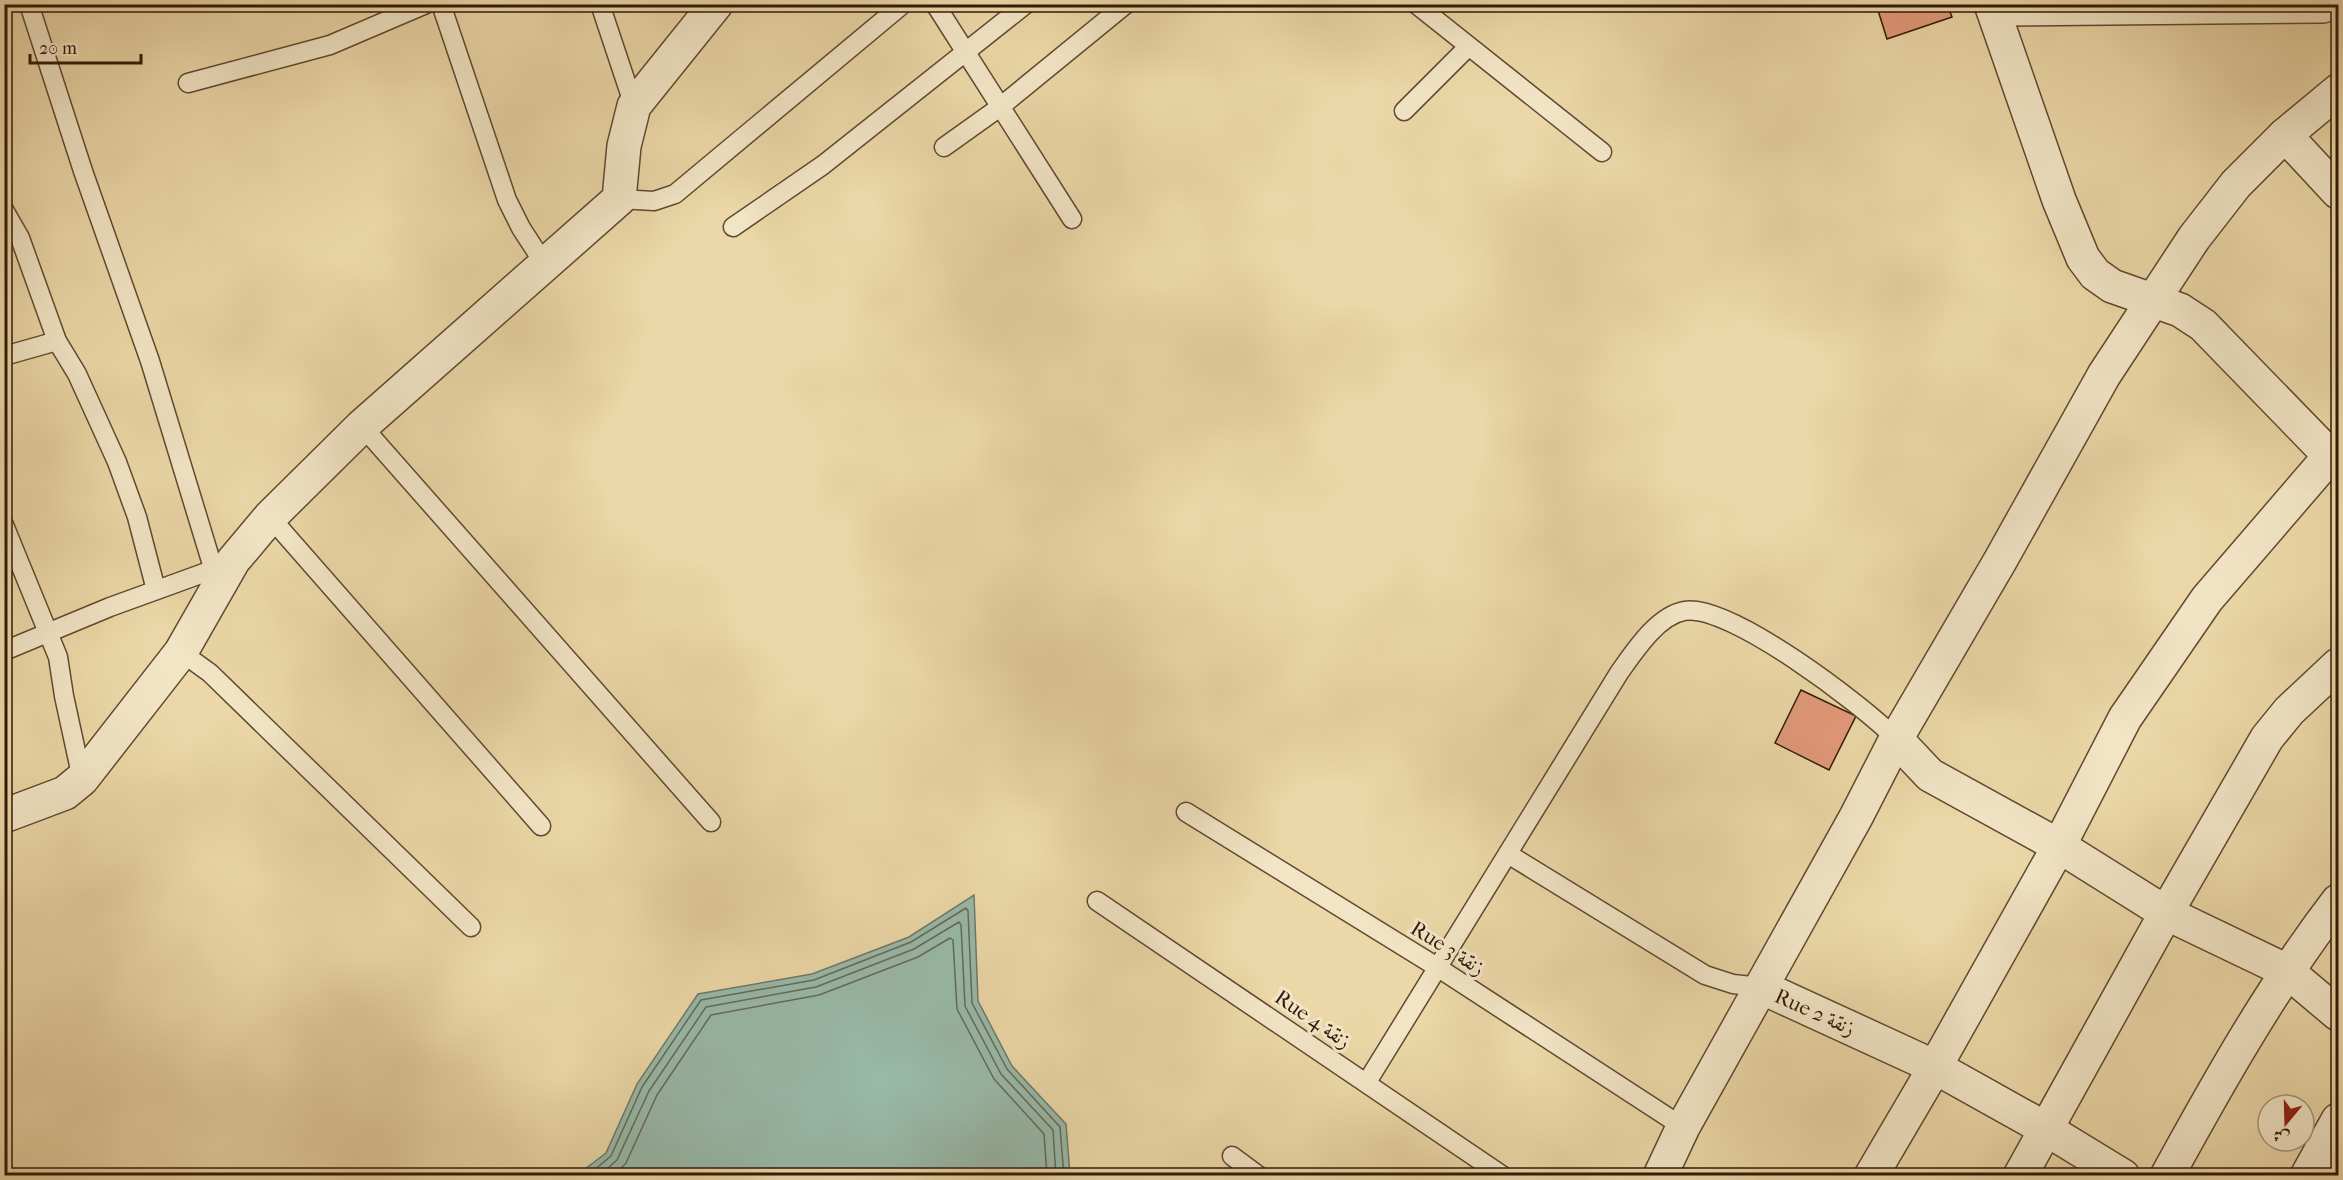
<svg xmlns="http://www.w3.org/2000/svg" width="2343" height="1180" font-family="'IM FELL French Canon',Amiri,serif">
	<rect width="100%" height="100%" fill="#ebd7a7"/>
	<filter id="stains"><feTurbulence type="fractalNoise" baseFrequency=".00333" numOctaves="4"/><feColorMatrix values="0 0 0 0 .2 0 0 0 0 .09 0 0 0 0 .02 0 0 0 .5 -.17"/></filter>
	<radialGradient id="worn" r=".72"><stop offset=".6" stop-color="#630" stop-opacity="0"/><stop offset="1" stop-color="#630" stop-opacity=".3"/></radialGradient>
	<polygon fill="#98b9a9" stroke="#6f7969" stroke-width="1.5" points="974,895 978,1001 1012,1066 1066,1124 1070,1175 577,1175 606,1153 637,1084 698,994 812,974 909,937"/>
	<g fill="none" stroke-linecap="round" stroke-linejoin="round">
		<g stroke="#646a58" stroke-width="1.5">
			<polyline points="587,1176 611,1156 642,1087 701,1000 814,980 911,942 966,908 968,911 972,1003 1007,1069 1060,1127 1064,1176"/>
			<polyline points="599,1176 617,1160 649,1091 706,1007 816,987 914,949 959,922 961,925 965,1006 1001,1074 1053,1130 1056,1176"/>
			<polyline points="614,1176 626,1163 657,1095 711,1015 819,995 918,957 950,938 953,940 957,1009 994,1079 1044,1134 1047,1176"/>
		</g>
	</g>
	<g fill="#e19979" stroke="#311a08" stroke-width="1.5">
		<polygon points="1876,4 1947,4 1952,17 1887,39"/>
		<polygon points="1801,690 1856,716 1829,770 1775,743"/>
	</g>
	<g fill="none" stroke-linecap="round" stroke-linejoin="round">
		<defs>
			<g id="lane">
				<polyline points="29,4 83,171 150,361 214,571"/>
				<polyline points="441,4 507,200 521,228 545,265"/>
				<polyline points="600,4 634,106"/>
				<polyline points="935,4 1072,219"/>
				<polyline points="1416,4 1602,152"/>
				<polyline points="188,83 330,45 426,4"/>
				<polyline points="1404,111 1468,47"/>
				<polyline points="944,147 1000,107 1126,4"/>
				<polyline points="619,199 654,201 675,194 903,4"/>
				<polyline points="4,210 20,238 57,341 77,374 117,462 137,517 156,590"/>
				<polyline points="733,227 823,165 1026,4"/>
				<polyline points="4,356 57,341"/>
				<polyline points="362,426 711,822"/>
				<polyline points="270,517 541,826"/>
				<polyline points="4,525 58,657 64,696 82,779"/>
				<polyline points="4,651 110,607 223,566"/>
				<polyline points="181,652 210,673 471,927"/>
				<polyline points="1186,812 1437,967 1683,1127"/>
				<polyline points="1508,854 1705,975 1733,984 1761,987"/>
				<polyline points="1097,901 1503,1176"/>
				<path d="M1367,1082L1619,673C1634,652 1657,616 1684,611C1728,602 1864,706 1896,739"/>
				<polyline points="1232,1156 1259,1176"/>
			</g>
			<g id="street">
				<polyline points="1991,4 2059,200 2083,258 2095,274 2112,286 2180,310 2203,325 2338,464"/>
				<polyline points="1993,9 2323,6"/>
				<polyline points="2285,135 2338,192"/>
				<polyline points="1896,739 1930,775 2059,846 2166,913 2287,971 2338,1014"/>
				<polyline points="4,816 65,793 82,779 181,652 233,561 270,517 362,426 619,199 624,146 634,106 716,4"/>
				<polyline points="1761,987 1935,1067 2046,1129 2123,1176"/>
				<polyline points="1660,1176 1683,1127 1856,817 1896,739 2000,561 2104,375 2194,238 2236,184 2285,135 2338,91"/>
				<polyline points="1871,1176 1935,1067 2059,846 2125,718 2207,599 2330,456"/>
				<polyline points="2020,1176 2166,913 2267,738 2289,711 2338,665"/>
				<path d="M2167,1176C2219,1081 2272,987 2338,901"/>
				<polyline points="2307,1176 2338,1120"/>
			</g>
		</defs>
		<use href="#lane" stroke="#604930" stroke-width="21"/>
		<use href="#street" stroke="#604930" stroke-width="36"/>
		<use href="#lane" stroke="#f2e5c6" stroke-width="18"/>
		<use href="#street" stroke="#f2e5c6" stroke-width="33"/>
	</g>
	<g text-anchor="middle" dominant-baseline="central" stroke-width="6" stroke-linejoin="round" paint-order="stroke">
		<g font-size="21" fill="#311a08" stroke="#f2e5c6">
			<text transform="translate(1448 948) rotate(32)">Rue 3 زنقة</text>
			<text transform="translate(1815 1012) rotate(24)">Rue 2 زنقة</text>
			<text transform="translate(1313 1019) rotate(34)">Rue 4 زنقة</text>
		</g>
	</g>
	<rect width="2343" height="1180" fill="none" stroke="#ebd7a7" stroke-width="24"/>
	<rect x="6" y="6" width="2331" height="1168" fill="none" stroke="#311a08" stroke-width="3"/>
	<rect x="12" y="12" width="2319" height="1156" fill="none" stroke="#311a08" stroke-width="1.5"/>
	<g transform="translate(2286 1123) rotate(199)"><circle r="28" fill="#f2e5c6" stroke="#a5947a" stroke-width="1.5"/>
	<path d="M0-4.5L10 22L0 15L-10 22Z" fill="#8f2418"/>
	<text y="-9" font-size="16" font-weight="bold" text-anchor="middle" fill="#311a08">ش</text>
	</g>
	<path d="M30 54v9h111v-9" fill="none" stroke="#311a08" stroke-width="3"/>
	<text x="39" y="54" font-size="18" fill="#311a08" stroke="#f2e5c6" stroke-width="4.5" paint-order="stroke">20 m</text>
	<rect width="100%" height="100%" filter="url(#stains)"/>
	<rect width="100%" height="100%" fill="url(#worn)"/>
</svg>
